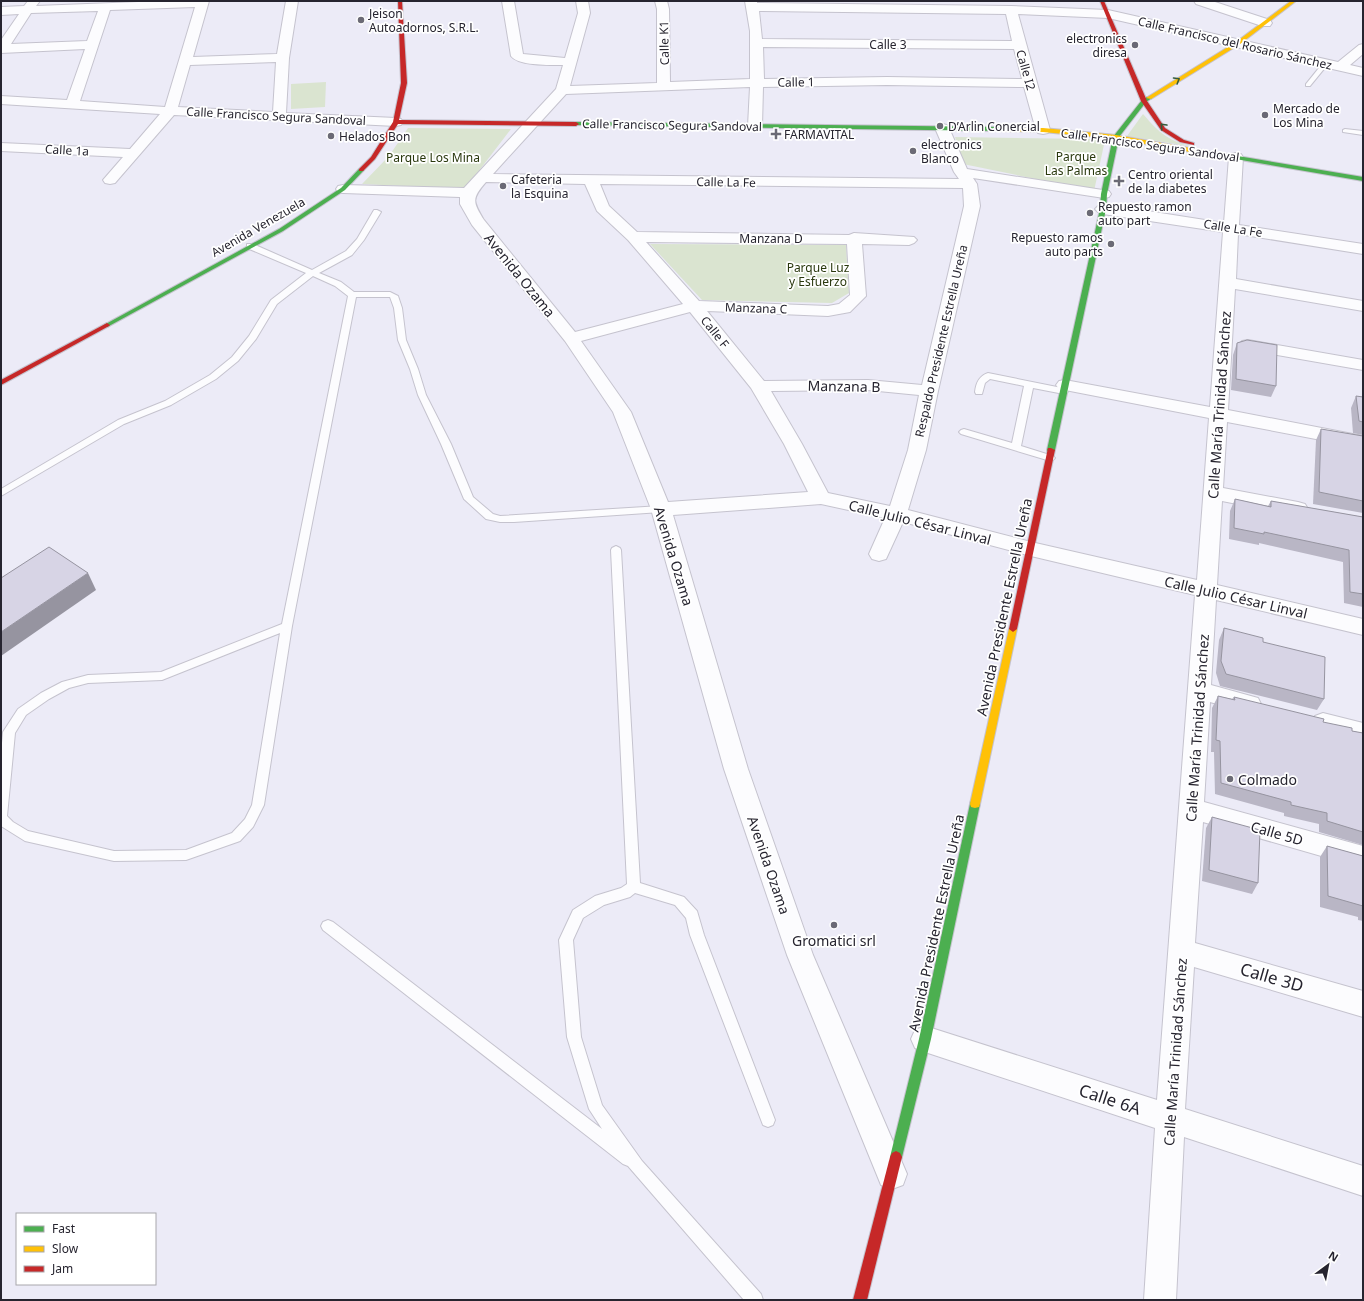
<svg xmlns="http://www.w3.org/2000/svg" width="1364" height="1301" font-family="'Noto Sans',sans-serif">
	<rect width="100%" height="100%" fill="#ecebf7"/>
	<g fill="#dae4d0">
		<polygon points="326,82 325,107 291,109 291,84"/>
		<path d="M1143,114C1160,134 1169,141 1194,147L1127,136Z"/>
		<polygon points="408,128 511,129 465,189 362,184 389,156"/>
		<polygon points="955,137 1091,139 1105,140 1094,191 963,164"/>
		<polygon points="650,244 846,245 849,293 832,303 702,300"/>
	</g>
	<g fill="none" stroke-linecap="round" stroke-linejoin="round">
		<defs>
			<g id="lane">
				<polygon points="1323,63 1328,64 1310,86 1306,86 1306,84"/>
				<polygon points="1345,129 1363,131 1363,135 1343,132 1343,130"/>
				<path d="M374,210H377L381,212L364,240L352,255L319,273L341,282L354,292H390L398,296L402,308L406,340L418,369L426,395L451,444L473,497L493,514L500,516L661,506L666,509L661,512L514,522H500L486,519L464,499L441,444L418,395L410,369L398,340L394,308L390,297H356L292,626L264,805L253,827L240,841L186,860L114,861L25,841L1,826V754L3,732L18,709L41,693L62,682L88,675L161,672L282,624L348,296L335,286L313,276L277,304L256,339L238,361L216,379L171,405L124,424L1,496V489L118,420L165,401L210,375L232,357L249,336L271,300L306,273L247,248V244H253L312,270L346,251L357,239ZM280,633L252,805L245,819L232,833L186,850L114,851L28,831L13,822L7,816L15,733L26,715L49,699L69,688L88,683L162,680Z"/>
				<path d="M988,373L1067,389L1068,391L1067,393L1064,394L1033,388L1021,446L1053,456L1055,458L1053,460H1047L961,434L959,432L961,430L964,429L1012,443L1024,386L990,379L985,383L982,394H976L975,392C976,383 979,376 988,373Z"/>
				<polygon points="616,546 620,548 621,550 640,883 684,897 697,911 704,935 775,1120 773,1125 768,1127 763,1125 690,935 686,918 675,905 635,893 630,897 604,905 583,918 573,940 581,1037 602,1105 642,1161 761,1294 763,1300 744,1300 628,1166 623,1164 323,930 321,926 323,922 328,920 333,922 602,1129 589,1109 567,1037 559,940 573,910 595,896 621,888 627,884 611,550 612,548"/>
			</g>
			<g id="street">
				<path d="M28,1H40L36,6L164,1H209L193,57L277,54L286,1H298L289,58L286,113L396,118L401,119L403,122L401,125L396,126L174,115L115,183L110,184L105,183L103,180L123,157L1,151V143L130,149L160,114L1,104V96L67,100L85,49L1,53V40L19,14L1,15V7L24,6ZM195,7L165,107L80,101L110,10ZM98,11L87,41L11,44L31,13ZM276,62L273,112L178,107L190,65Z"/>
				<path d="M502,1H514L523,54L565,58L578,13L576,1H588L590,13L570,86L657,83V9L655,1H667L669,9L670,82L750,79V31L745,1H757V3L1011,6L1108,10L1338,62L1359,45L1363,44V54L1350,65L1363,68V76L1108,18L1018,14L1050,130L1048,133L1043,134L1038,133L1036,130L1024,87L887,85L763,87L762,126L760,129L755,130L750,129L748,126L750,87L566,94L493,174L959,179L954,172L935,128L937,125L942,124L947,125L949,128L967,169L1109,191L1111,194L1109,197L1104,198L973,178L977,184L980,206L938,391L926,450L908,510L1031,542L1197,580L1209,418L1065,390L1059,389L1056,385L1059,381L1065,380L1210,407L1223,232L1103,214L1098,212L1095,209L1098,206L1103,204L1224,223L1229,157L1231,154L1236,153L1241,154L1243,157L1239,225L1363,244V254L1238,234L1236,279L1363,301V311L1235,289L1228,410L1363,436V448L1227,422L1223,488L1298,502L1305,504L1308,509L1305,514L1298,516L1222,501L1217,585L1363,619V635L1216,600L1211,685L1258,698L1261,704L1258,710L1250,713L1210,702L1204,802L1363,846V868L1203,822L1195,943L1363,991V1017L1194,967L1185,1109L1363,1166V1196L1184,1137L1176,1300H1144L1155,1128L925,1052L915,1048L911,1039L915,1030L925,1026L1157,1100L1195,595L1031,556L903,522L886,559L879,561L872,559L869,554L885,518L821,504L673,515L748,769L813,955L907,1174L903,1185L892,1189L881,1185L787,955L724,769L651,509L613,412L565,341L472,225L460,204V197L343,193L338,192L336,189L338,186L343,185L464,188L556,89L563,65C551,65 518,66 511,56ZM759,11L1006,14L1012,41L762,39ZM763,47L1014,49L1022,79L887,77L764,79ZM486,182L585,184L597,211L628,240L683,304L575,332L484,220C473,202 471,199 486,182ZM600,184L963,188L964,206L922,385L868,380L764,381L707,311L828,316L850,312L866,296L862,244L909,245L914,243L917,240L914,237L854,233L849,235L637,232L609,206ZM646,242L847,244L850,295L839,304L828,306L699,301ZM690,312L751,388L784,444L808,492L668,502L631,412L581,341ZM868,390L919,395L908,450L890,506L828,493L802,444L771,391Z"/>
				<polygon points="1194,1 1212,1 1270,20 1272,23 1270,26 1262,26 1196,4"/>
				<polygon points="1248,340 1363,360 1363,370 1242,349 1239,345 1242,341"/>
				<polygon points="1323,713 1363,723 1363,741 1315,728 1311,722 1315,716"/>
			</g>
			<g id="fast">
				<polygon points="1147,97 1152,98 1146,102 1119,137 1107,194 1106,209 1055,450 1051,452 1048,452 1047,450 1100,209 1101,194 1113,137 1142,100"/>
				<polygon points="576,122 1001,127 1004,129 1001,131 574,125 574,123"/>
				<polygon points="1202,150 1363,177 1363,181 1200,153 1200,151"/>
				<polygon points="359,169 364,170 345,190 283,231 109,326 107,327 104,325 279,229 341,188"/>
				<polygon points="975,800 979,801 980,804 931,1039 902,1157 900,1161 896,1163 892,1161 890,1157 919,1039 970,804 971,801"/>
			</g>
			<g id="slow">
				<polygon points="1291,1 1296,1 1240,44 1151,99 1146,98 1236,42"/>
				<polygon points="999,128 1043,128 1116,135 1202,150 1205,152 1202,154 1116,139 1043,132 1001,131 998,129"/>
				<polygon points="1013,626 1017,629 980,804 979,807 975,808 971,807 970,804 1009,629"/>
			</g>
			<g id="jam">
				<polygon points="398,1 402,1 407,83 399,120 576,122 579,124 576,126 398,124 375,159 363,171 359,171 359,169 371,157 393,122 401,83"/>
				<polygon points="1100,1 1104,1 1147,101 1165,128 1184,140 1194,143 1194,145 1180,142 1161,130 1141,101"/>
				<polygon points="107,323 110,325 109,326 1,385 1,380"/>
				<polygon points="1048,448 1051,448 1055,450 1017,629 1013,632 1009,629"/>
				<polygon points="896,1151 900,1153 902,1157 867,1300 853,1300 890,1157 892,1153"/>
			</g>
		</defs>
		<use href="#lane" stroke="#c5c3ce" stroke-width="2"/>
		<use href="#street" stroke="#c5c3ce" stroke-width="2"/>
		<use href="#fast" stroke="#c5c3ce" stroke-width="2"/>
		<use href="#slow" stroke="#c5c3ce" stroke-width="2"/>
		<use href="#jam" stroke="#c5c3ce" stroke-width="2"/>
		<use href="#lane" fill="#fcfcfe" fill-rule="evenodd"/>
		<use href="#street" fill="#fcfcfe" fill-rule="evenodd"/>
		<use href="#fast" fill="#4caf50" fill-rule="evenodd"/>
		<use href="#slow" fill="#ffc107" fill-rule="evenodd"/>
		<use href="#jam" fill="#c62828" fill-rule="evenodd"/>
	</g>
	<g fill="#b9b6c5">
		<polygon points="1237,343 1276,386 1271,397 1231,390 1233,355"/>
		<polygon points="1356,396 1363,397 1363,435 1353,433 1351,408"/>
		<polygon points="1321,429 1363,436 1363,513 1313,504 1316,440"/>
		<polygon points="1235,499 1268,506 1271,501 1363,517 1363,607 1344,603 1343,562 1259,543 1259,545 1229,539 1230,511"/>
		<polygon points="1224,628 1263,642 1324,699 1317,710 1220,686 1216,673 1219,640"/>
		<polygon points="1218,696 1232,699 1234,697 1352,731 1363,733 1363,845 1319,832 1319,824 1284,816 1284,813 1215,794 1214,752 1211,752 1212,708"/>
		<polygon points="1212,817 1258,883 1252,894 1202,881 1206,828"/>
		<polygon points="1327,846 1363,856 1363,921 1358,920 1358,917 1320,907 1320,857"/>
	</g>
	<polygon fill="#9694a0" points="88,573 96,590 1,656 1,632"/>
	<g fill="#d7d4e5" stroke="#9694a0">
		<polygon points="1247,340 1277,345 1276,386 1236,379 1237,343"/>
		<polygon points="1356,396 1363,397 1363,422 1359,421"/>
		<polygon points="1321,429 1363,436 1363,501 1319,492"/>
		<polygon points="1235,499 1271,507 1271,501 1363,517 1363,594 1350,592 1349,550 1264,532 1264,534 1234,528"/>
		<polygon points="49,547 88,573 1,632 1,578"/>
		<polygon points="1224,628 1263,638 1263,642 1325,657 1324,699 1226,674 1221,661"/>
		<polygon points="1218,696 1235,700 1234,697 1324,719 1323,722 1352,728 1352,731 1363,733 1363,832 1327,821 1327,813 1291,805 1291,802 1221,783 1220,741 1216,740"/>
		<polygon points="1212,817 1260,830 1258,883 1209,870"/>
		<polygon points="1327,846 1363,856 1363,906 1328,896"/>
	</g>
	<defs><path id="oneway-chevron" d="M-2-3.5L2.5 0L-2 3.5" fill="none" stroke-width="1.6" stroke-linecap="round" stroke-linejoin="round"/></defs>
	<g stroke="#355c3c">
		<use href="#oneway-chevron" transform="translate(1177 80) rotate(-31)"/>
		<use href="#oneway-chevron" transform="translate(1163 126) rotate(-133)"/>
	</g>
	<g fill="#6b6a75" stroke="#fff" stroke-width="1.5">
		<circle cx="361" cy="20" r="4"/>
		<circle cx="1135" cy="45" r="4"/>
		<circle cx="1265" cy="115" r="4"/>
		<circle cx="940" cy="126" r="4"/>
		<path d="M774 128h4v4h4v4h-4v4h-4v-4h-4v-4h4z"/>
		<circle cx="331" cy="136" r="4"/>
		<circle cx="913" cy="151" r="4"/>
		<path d="M1117 175h4v4h4v4h-4v4h-4v-4h-4v-4h4z"/>
		<circle cx="503" cy="186" r="4"/>
		<circle cx="1090" cy="213" r="4"/>
		<circle cx="1111" cy="244" r="4"/>
		<circle cx="1230" cy="779" r="4"/>
		<circle cx="834" cy="925" r="4"/>
	</g>
	<g text-anchor="middle" dominant-baseline="central" stroke-width="3.5" stroke-linejoin="round" paint-order="stroke">
		<g font-size="12" fill="#26242f" stroke="#fff" text-anchor="start">
			<text x="369" y="13">Jeison<tspan x="369" dy="14">Autoadornos, S.R.L.</tspan></text>
			<text x="1127" y="38" text-anchor="end">electronics<tspan x="1127" dy="14">diresa</tspan></text>
			<text x="1273" y="108">Mercado de<tspan x="1273" dy="14">Los Mina</tspan></text>
			<text x="948" y="126">D’Arlin Conercial</text>
			<text x="784" y="134">FARMAVITAL</text>
			<text x="339" y="136">Helados Bon</text>
			<text x="921" y="144">electronics<tspan x="921" dy="14">Blanco</tspan></text>
			<text x="1128" y="174">Centro oriental<tspan x="1128" dy="14">de la diabetes</tspan></text>
			<text x="511" y="179">Cafeteria<tspan x="511" dy="14">la Esquina</tspan></text>
			<text x="1098" y="206">Repuesto ramon<tspan x="1098" dy="14">auto part</tspan></text>
			<text x="1103" y="237" text-anchor="end">Repuesto ramos<tspan x="1103" dy="14">auto parts</tspan></text>
		</g>
		<g font-size="12" fill="#26242f" stroke="#fff">
			<text transform="translate(664 43) rotate(-91)">Calle K1</text>
			<text transform="translate(1235 43) rotate(13)">Calle Francisco del Rosario Sánchez</text>
			<text x="888" y="44">Calle 3</text>
			<text transform="translate(1026 70) rotate(74)">Calle I2</text>
			<text transform="translate(796 82) rotate(-1)">Calle 1</text>
			<text transform="translate(276 116) rotate(3)">Calle Francisco Segura Sandoval</text>
			<text transform="translate(672 125) rotate(1)">Calle Francisco Segura Sandoval</text>
			<text transform="translate(1150 145) rotate(8)">Calle Francisco Segura Sandoval</text>
			<text transform="translate(67 150) rotate(3)">Calle 1a</text>
			<text transform="translate(726 182) rotate(1)">Calle La Fe</text>
			<text transform="translate(258 227) rotate(-30)">Avenida Venezuela</text>
			<text transform="translate(1233 228) rotate(9)">Calle La Fe</text>
			<text x="771" y="238">Manzana D</text>
			<text transform="translate(756 308) rotate(2)">Manzana C</text>
			<text transform="translate(715 332) rotate(51)">Calle F</text>
			<text transform="translate(941 341) rotate(-77)">Respaldo Presidente Estrella Ureña</text>
		</g>
		<g font-size="12" fill="#29380d" stroke="#fff">
			<text x="1076" y="156">Parque<tspan x="1076" dy="14">Las Palmas</tspan></text>
			<text x="433" y="157">Parque Los Mina</text>
			<text x="818" y="267">Parque Luz<tspan x="818" dy="14">y Esfuerzo</tspan></text>
		</g>
		<g font-size="14" fill="#26242f" stroke="#fff">
			<text transform="translate(520 275) rotate(51)">Avenida Ozama</text>
			<text transform="translate(844 386) rotate(1)">Manzana B</text>
			<text transform="translate(1219 405) rotate(-86)">Calle María Trinidad Sánchez</text>
			<text transform="translate(920 522) rotate(14)">Calle Julio César Linval</text>
			<text transform="translate(674 556) rotate(73)">Avenida Ozama</text>
			<text transform="translate(1236 597) rotate(13)">Calle Julio César Linval</text>
			<text transform="translate(1004 607) rotate(-78)">Avenida Presidente Estrella Ureña</text>
			<text transform="translate(1197 728) rotate(-86)">Calle María Trinidad Sánchez</text>
			<text transform="translate(1277 833) rotate(16)">Calle 5D</text>
			<text transform="translate(769 865) rotate(71)">Avenida Ozama</text>
			<text transform="translate(936 923) rotate(-78)">Avenida Presidente Estrella Ureña</text>
			<text transform="translate(1175 1052) rotate(-86)">Calle María Trinidad Sánchez</text>
		</g>
		<g font-size="14" fill="#26242f" stroke="#fff" text-anchor="start">
			<text x="1238" y="779">Colmado</text>
			<text x="834" y="940" text-anchor="middle">Gromatici srl</text>
		</g>
		<g font-size="17" fill="#26242f" stroke="#fff">
			<text transform="translate(1272 977) rotate(16)">Calle 3D</text>
			<text transform="translate(1110 1099) rotate(18)">Calle 6A</text>
		</g>
	</g>
	<rect width="1364" height="1301" fill="none" stroke="#26242f" stroke-width="4"/>
	<rect x="16" y="1213" width="140" height="72" fill="#ffffff" stroke="#a8a7ac"/>
	<rect x="24" y="1226" width="20" height="6" fill="#4caf50" stroke="#a8a7ac"/>
	<text x="52" y="1233" font-size="12" fill="#26242f">Fast</text>
	<rect x="24" y="1246" width="20" height="6" fill="#ffc107" stroke="#a8a7ac"/>
	<text x="52" y="1253" font-size="12" fill="#26242f">Slow</text>
	<rect x="24" y="1266" width="20" height="6" fill="#c62828" stroke="#a8a7ac"/>
	<text x="52" y="1273" font-size="12" fill="#26242f">Jam</text>
	<g transform="translate(1328 1265) rotate(32)" stroke="#ffffff" stroke-width="3" paint-order="stroke">
	<path d="M0-3L7 15L0 10L-7 15Z" fill="#26242f"/>
	<text y="-6" font-size="11" font-weight="bold" text-anchor="middle" fill="#26242f">N</text>
	</g>
</svg>
